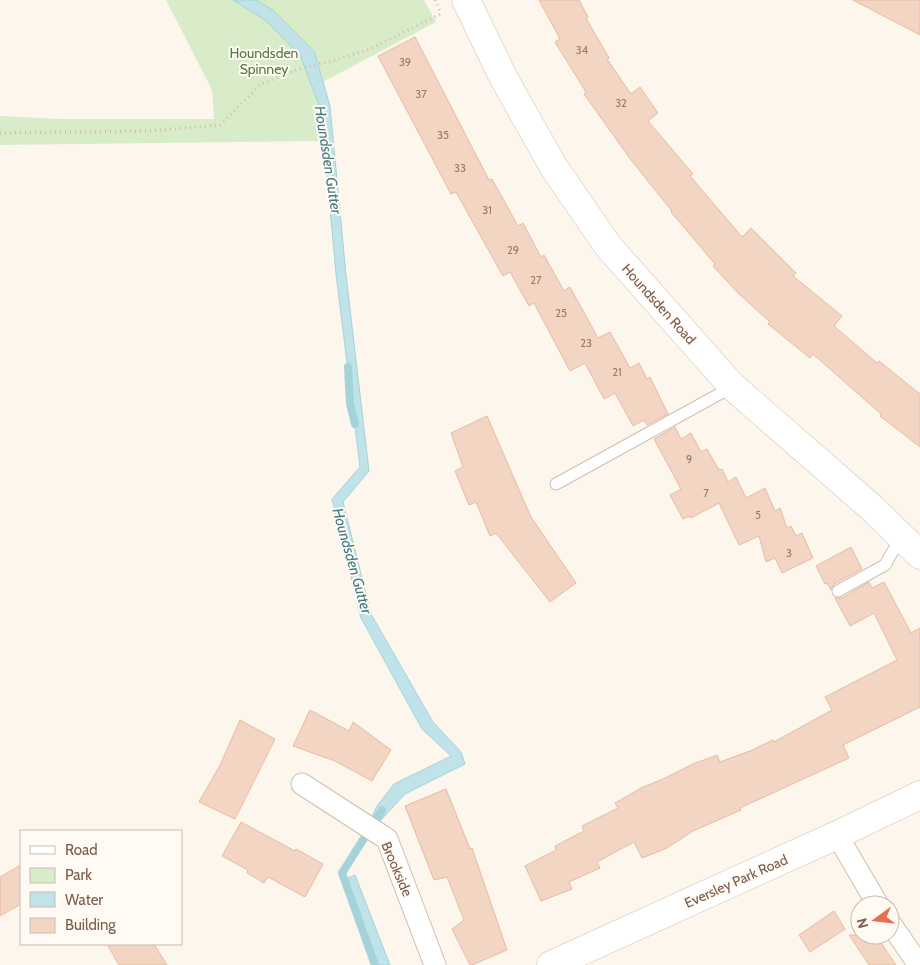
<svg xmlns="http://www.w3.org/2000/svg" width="920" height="965" font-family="Cabin,sans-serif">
	<rect width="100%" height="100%" fill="#fdf6ec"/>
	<polygon fill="#d8ecc9" points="166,0 424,0 436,22 319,84 320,141 0,145 0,116 60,119 214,119 212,90"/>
	<g fill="#bfe3e8" stroke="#a5d3da">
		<polygon points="233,0 256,0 273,10 314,51 330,106 346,275 369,471 343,502 371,614 433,722 461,752 465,764 405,794 380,821 372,816 377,806 394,784 451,756 422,729 361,618 332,499 360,467 336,274 321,110 300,55 265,20"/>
		<polygon points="355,875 390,965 378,965 346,879"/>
	</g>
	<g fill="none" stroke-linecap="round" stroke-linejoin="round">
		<g stroke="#a5d3da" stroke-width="8">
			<polyline points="348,367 350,404 355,424"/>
			<polyline points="375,965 342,873 382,810"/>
		</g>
	</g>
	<g fill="#f3d5c3" stroke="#e6bba3">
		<polygon points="539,0 579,0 588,17 586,18 609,58 607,59 631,94 640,87 658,113 648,121 693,174 690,176 742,237 751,228 796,273 793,276 842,316 834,326 877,363 879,361 920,394 920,447 880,416 881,414 813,354 810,358 768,324 770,322 738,293 713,266 715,264 671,212 672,211 631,160 584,94 586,92 555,42 560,39"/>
		<polygon points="853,0 920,0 920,35"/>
		<polygon points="415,37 489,180 492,179 518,226 523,223 541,257 544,255 564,291 570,287 598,338 610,332 630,368 639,363 647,379 650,377 668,414 647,425 644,420 633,426 615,393 604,399 585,363 570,371 534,303 529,306 510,272 503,276 456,192 451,194 378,56"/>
		<polygon points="487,416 531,517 576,583 550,602 496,533 490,536 476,502 469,505 455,471 463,467 451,433"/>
		<polygon points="675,427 681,439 691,433 701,452 707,449 719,470 722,469 728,482 736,477 746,498 765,488 775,511 780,508 787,528 791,526 796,536 802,533 813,558 782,573 775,558 766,562 759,536 739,545 719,503 691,518 690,516 683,519 670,495 681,489 654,439"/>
		<polygon points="851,547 862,569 834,584 831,590 827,583 825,584 816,566"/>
		<polygon points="869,582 872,588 884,582 911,633 920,628 920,707 843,745 849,758 740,808 741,810 693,831 667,848 642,858 634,842 597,862 600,868 569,882 572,889 541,901 525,866 556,850 555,846 584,831 582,826 618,808 615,803 641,788 663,779 693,764 717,755 720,762 750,751 773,740 774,742 832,710 825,697 897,660 874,613 850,626 835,598 842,598"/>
		<polygon points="310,710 349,731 353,722 391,750 372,781 335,761 293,746"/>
		<polygon points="240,720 275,739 235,819 199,802 220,765"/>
		<polygon points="446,789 470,849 472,848 507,950 472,965 470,965 452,929 464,920 447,877 434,880 405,806"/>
		<polygon points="241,822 295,851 296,849 323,864 305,897 268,877 264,883 247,873 248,870 222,856"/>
		<polygon points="21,865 21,904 0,916 0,877"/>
		<polygon points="834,911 845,929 810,952 799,935"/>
		<polygon points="849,935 876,935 896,965 869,965"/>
		<polygon points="107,944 154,944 167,965 119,965"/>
	</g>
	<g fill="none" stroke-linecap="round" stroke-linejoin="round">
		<defs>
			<g id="service">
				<polyline points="556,484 732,387"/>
				<polyline points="838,591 885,565 901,537"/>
			</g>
			<g id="minor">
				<polyline points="302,784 387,839 435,965"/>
				<polyline points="837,835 878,905"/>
				<polyline points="890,923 919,965"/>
			</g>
			<g id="tertiary">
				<polyline points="466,0 502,75 553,166 608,246 732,386 872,508 920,555"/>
				<polyline points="551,965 837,835 920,795"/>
			</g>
		</defs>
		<use href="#service" stroke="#d1beb0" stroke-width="13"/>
		<use href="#minor" stroke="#d1beb0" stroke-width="23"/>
		<use href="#tertiary" stroke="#d1beb0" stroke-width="29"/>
		<g stroke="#d9b8a5" stroke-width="3" stroke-dasharray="1 4" stroke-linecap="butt">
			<polyline points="435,0 440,11"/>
			<polyline points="0,133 148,131 220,125 261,84 299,69 336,60 370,49 441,14"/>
		</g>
		<use href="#service" stroke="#fff" stroke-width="11"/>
		<use href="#minor" stroke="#fff" stroke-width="21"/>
		<use href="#tertiary" stroke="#fff" stroke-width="28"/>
	</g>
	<g text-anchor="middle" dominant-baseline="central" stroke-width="4" stroke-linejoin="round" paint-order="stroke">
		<g font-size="11" fill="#987a6a">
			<text x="582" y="50">34</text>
			<text x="405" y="62">39</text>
			<text x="421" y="94">37</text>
			<text x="621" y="103">32</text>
			<text x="443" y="135">35</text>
			<text x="460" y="168">33</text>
			<text x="487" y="210">31</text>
			<text x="513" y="250">29</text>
			<text x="536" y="280">27</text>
			<text x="561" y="313">25</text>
			<text x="586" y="343">23</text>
			<text x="617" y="372">21</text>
			<text x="689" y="459">9</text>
			<text x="706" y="493">7</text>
			<text x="758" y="515">5</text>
			<text x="789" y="553">3</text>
		</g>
		<g font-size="14" fill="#537a41" stroke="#fffaf3">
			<text x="264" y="53">Houndsden<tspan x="264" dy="16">Spinney</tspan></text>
		</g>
		<g font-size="14" fill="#7a5c4d" stroke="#fffaf3">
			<text transform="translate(659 304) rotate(48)">Houndsden Road</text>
			<text transform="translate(397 869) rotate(67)">Brookside</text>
			<text transform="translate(736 881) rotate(-24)">Eversley Park Road</text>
		</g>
		<g font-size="15" font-style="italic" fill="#437c86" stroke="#fffaf3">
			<text transform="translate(328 160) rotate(81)">Houndsden Gutter</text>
			<text transform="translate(352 561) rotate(74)">Houndsden Gutter</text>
		</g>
	</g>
	<rect x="20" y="830" width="162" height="115" fill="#fffaf3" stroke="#cabbb1"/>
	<rect x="30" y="846" width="25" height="8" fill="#ffffff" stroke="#cabbb1"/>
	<text x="65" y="855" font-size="15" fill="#7a5c4d">Road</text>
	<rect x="30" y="868" width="25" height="15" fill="#d8ecc9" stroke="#cabbb1"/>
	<text x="65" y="880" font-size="15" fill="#7a5c4d">Park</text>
	<rect x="30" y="892" width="25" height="15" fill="#bfe3e8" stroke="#cabbb1"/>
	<text x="65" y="905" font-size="15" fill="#7a5c4d">Water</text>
	<rect x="30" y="918" width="25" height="15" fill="#f3d5c3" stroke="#cabbb1"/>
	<text x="65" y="930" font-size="15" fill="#7a5c4d">Building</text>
	<g transform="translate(875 920) rotate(255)"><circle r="24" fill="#fffaf3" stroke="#cabbb1"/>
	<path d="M0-4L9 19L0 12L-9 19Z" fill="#e76f51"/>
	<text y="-8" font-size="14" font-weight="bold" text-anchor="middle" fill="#7a5c4d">N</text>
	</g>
</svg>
